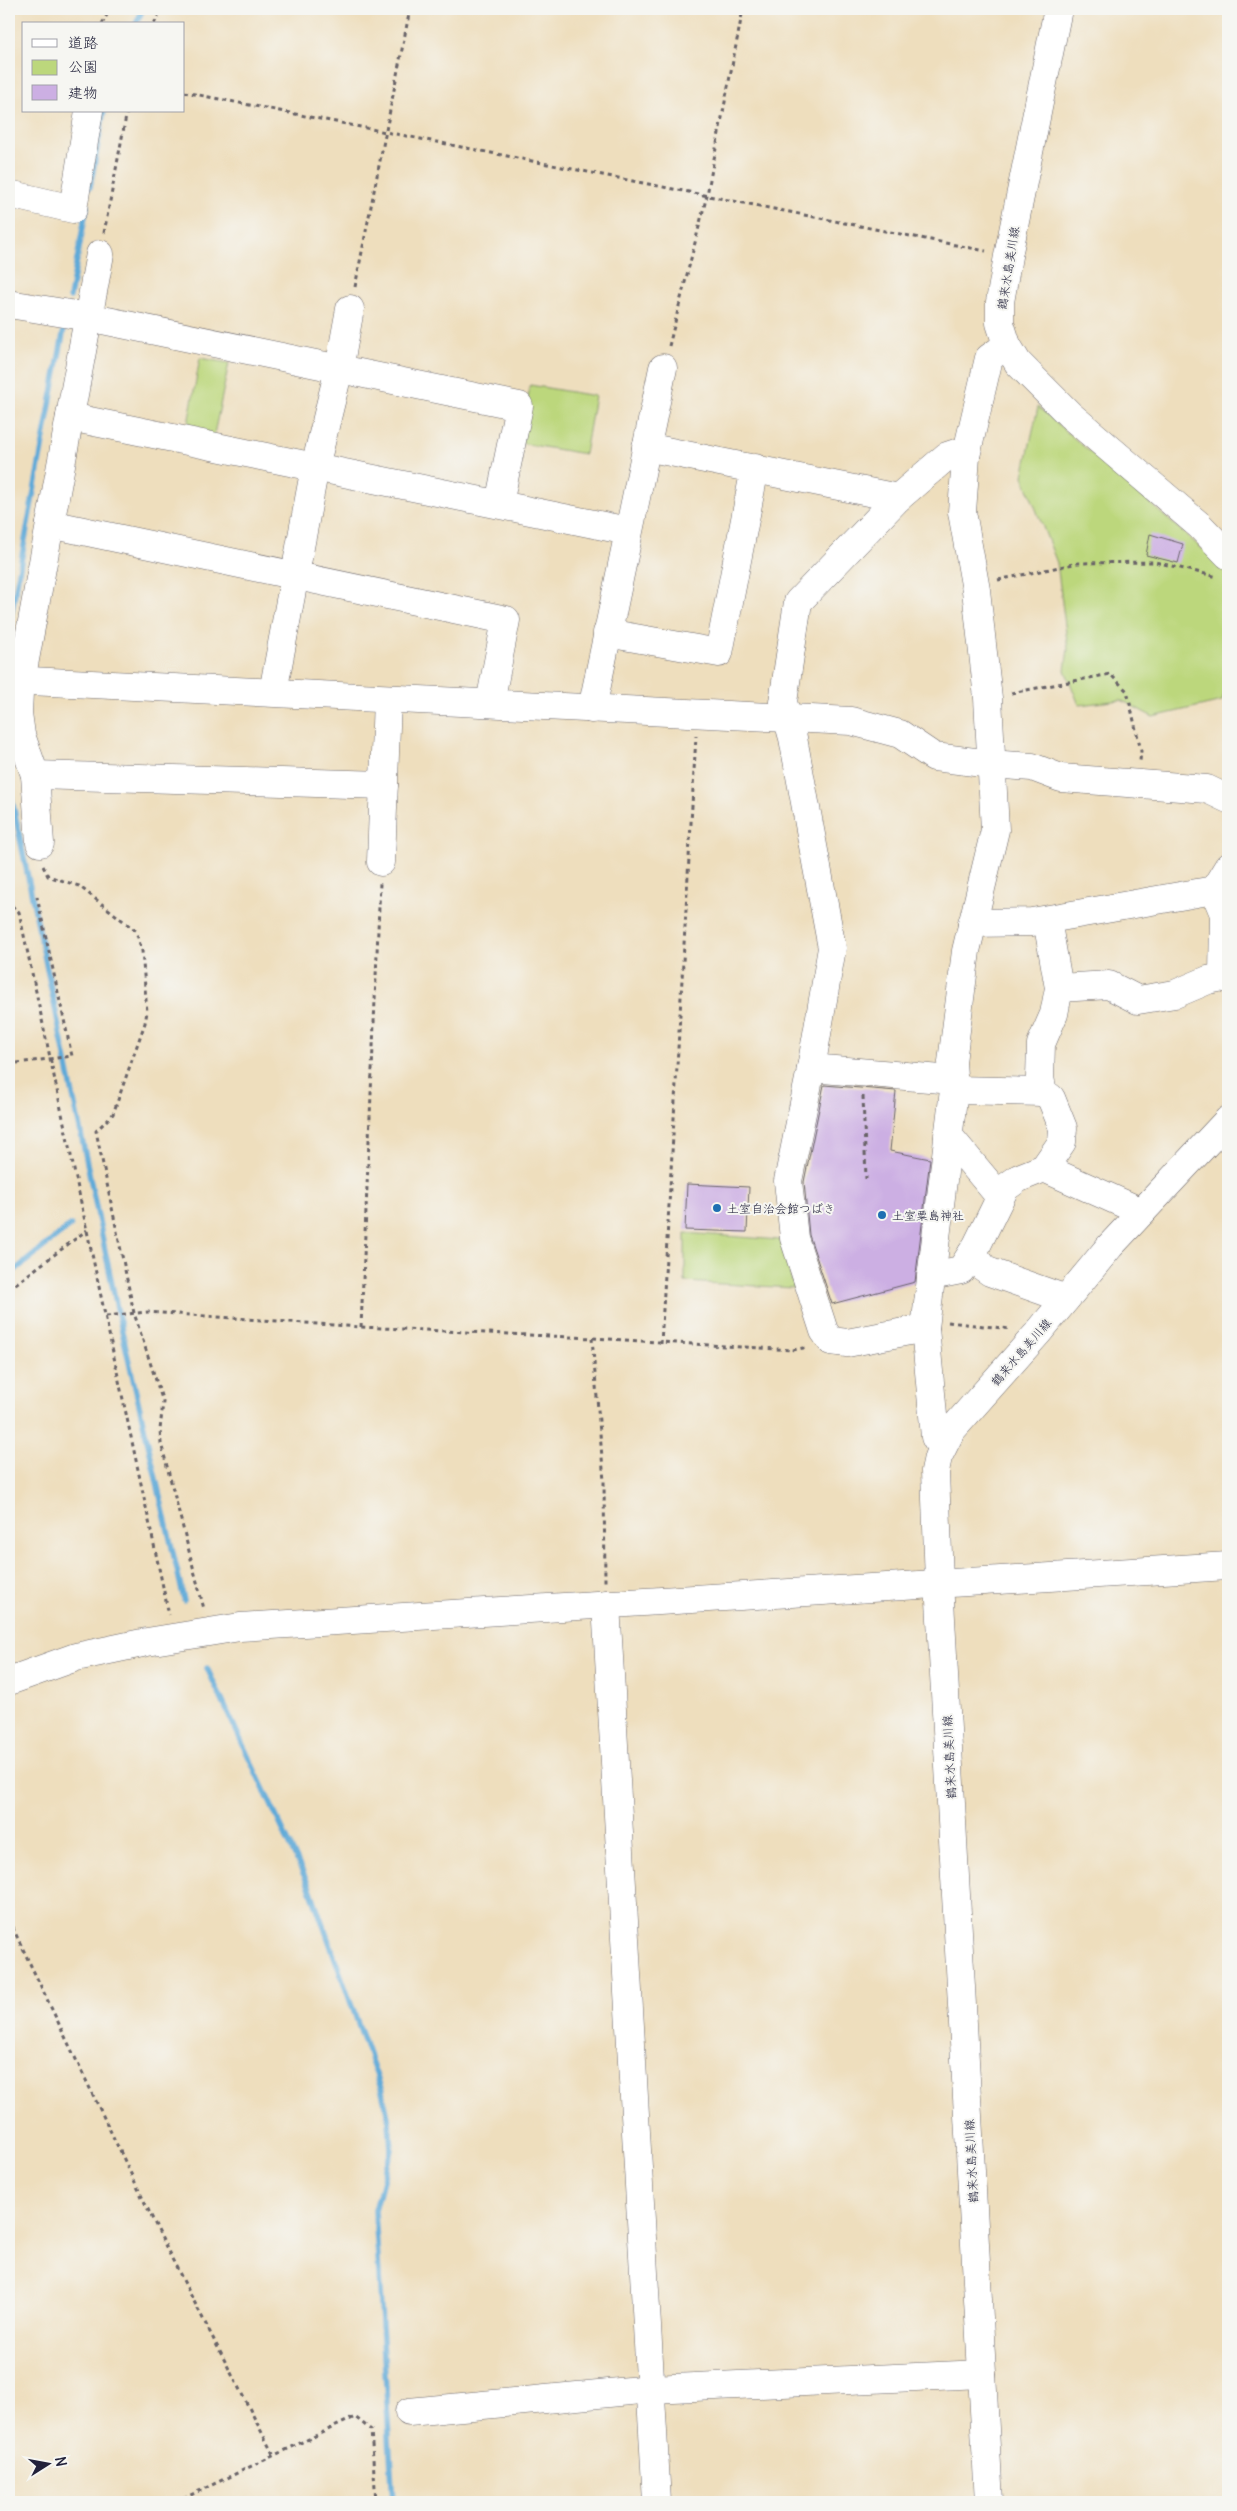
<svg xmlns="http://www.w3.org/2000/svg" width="1237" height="2511" font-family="Delius,'Klee One',sans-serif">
	<rect width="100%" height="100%" fill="#f6f6f2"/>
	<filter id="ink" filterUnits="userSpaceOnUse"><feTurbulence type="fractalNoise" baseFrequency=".02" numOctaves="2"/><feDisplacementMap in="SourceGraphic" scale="10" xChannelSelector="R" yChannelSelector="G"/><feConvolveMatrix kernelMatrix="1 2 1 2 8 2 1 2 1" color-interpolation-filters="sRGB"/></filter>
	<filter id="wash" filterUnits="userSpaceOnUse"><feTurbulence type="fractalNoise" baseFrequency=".0096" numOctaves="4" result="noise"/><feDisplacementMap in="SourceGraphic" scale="20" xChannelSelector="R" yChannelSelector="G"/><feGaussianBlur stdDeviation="1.12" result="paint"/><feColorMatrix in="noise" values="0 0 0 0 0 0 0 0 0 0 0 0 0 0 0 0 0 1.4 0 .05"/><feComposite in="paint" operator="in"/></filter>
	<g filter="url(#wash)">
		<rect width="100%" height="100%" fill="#eedebd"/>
		<g fill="#bcd77c" stroke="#6f7c5c">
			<polygon points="200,358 229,363 213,439 186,435"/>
			<polygon points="530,385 595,396 585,454 520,443"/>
			<polygon points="1038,407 1228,571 1228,680 1222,701 1153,717 1121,700 1079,705 1065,670 1068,649 1057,563 1023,476"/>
			<polygon points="685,1233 780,1240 794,1288 685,1282"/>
		</g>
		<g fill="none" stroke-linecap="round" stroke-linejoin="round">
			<g stroke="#60aad8" stroke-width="5.5">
				<polyline points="136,24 143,9"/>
				<polyline points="90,187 104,111"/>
				<polyline points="70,297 87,206"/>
				<polyline points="9,626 64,329"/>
				<polyline points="9,785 119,1318 184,1600"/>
				<polyline points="9,1275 71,1225"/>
				<polyline points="207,1668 310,1888 382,2091 389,2121 391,2150 375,2210 393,2502"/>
			</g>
		</g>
		<g id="blocks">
			<g fill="#ccafe3">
				<polygon points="1150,534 1183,544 1178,563 1146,555"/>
				<polygon points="824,1085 896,1091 890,1151 930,1159 915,1282 832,1304 809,1235 804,1182"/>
				<polygon points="687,1184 749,1187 747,1232 685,1230"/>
			</g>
		</g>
	</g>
	<g filter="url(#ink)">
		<use href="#blocks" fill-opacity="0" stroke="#696468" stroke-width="1"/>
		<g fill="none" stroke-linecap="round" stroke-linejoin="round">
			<defs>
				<g id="minor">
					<polyline points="9,194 73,209 89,111"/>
					<polyline points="9,304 88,317 519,406 499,504"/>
					<polyline points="70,417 628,531"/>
					<polyline points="646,447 898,498"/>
					<polyline points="50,524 506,620 490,703"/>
					<polyline points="607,633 719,653 755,468"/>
					<polyline points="9,680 851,721 900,734 934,757 991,764 1032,767 1061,778 1207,789 1228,799"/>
					<polyline points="273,692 315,467 339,369 350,309"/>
					<polyline points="592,709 663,368"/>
					<polyline points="35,775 384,785"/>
					<polyline points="40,843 35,775 21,735 18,713 19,692 100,254"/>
					<polyline points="381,862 387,699"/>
					<polyline points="1214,890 1224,914 1223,977 1228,979"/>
					<polyline points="972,923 1032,922 1214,890 1228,867"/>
					<polyline points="1059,988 1109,985 1138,1000 1175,994 1208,980 1223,977"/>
					<polyline points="811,1068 953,1080"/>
					<polyline points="954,1090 1043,1092"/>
					<polyline points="948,1135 1000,1197"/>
					<polyline points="1044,1168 1142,1212"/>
					<polyline points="972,1253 983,1267 990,1272 1066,1299"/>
					<polyline points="931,1276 961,1270 977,1245 1005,1188 1019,1178 1044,1168 1062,1142 1063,1128 1051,1098 1043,1092 1040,1078 1041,1044 1054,1014 1059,988 1047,920"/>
					<polyline points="925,1328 847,1343 831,1341 824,1331 794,1238 788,1181 810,1074 832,948 793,738 783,702 798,602 898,498 947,456 956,453 966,456"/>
					<polyline points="941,1448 935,1437 925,1328 954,1090 952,1062 966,951 995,830 988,698 976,590 962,512 966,456 989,358 1007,345"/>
					<polyline points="606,1604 657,2502"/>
					<polyline points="9,1681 76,1657 147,1642 240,1627 1228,1566"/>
					<polyline points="409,2412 651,2389 982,2374"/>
				</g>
				<g id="major">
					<polyline points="1058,9 1008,256 1000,302 1000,323 1007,345 1018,363 1070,415 1199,525 1228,555"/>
					<polyline points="989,2502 939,1582 935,1471 938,1457 951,1431 1037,1334 1110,1246 1228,1120"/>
				</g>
			</defs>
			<use href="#minor" stroke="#696468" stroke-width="29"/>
			<use href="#major" stroke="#696468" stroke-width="29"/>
			<g stroke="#696468" stroke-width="3" stroke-dasharray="4 4" stroke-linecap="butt">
				<polyline points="102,24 110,9"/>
				<polyline points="154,24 161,9"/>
				<polyline points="184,92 986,251"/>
				<polyline points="104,233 127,111"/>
				<polyline points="355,287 410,9"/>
				<polyline points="669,346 707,195 743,9"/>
				<polyline points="998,580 1078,563 1155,562 1218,577"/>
				<polyline points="1011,693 1110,674 1127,691 1141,751 1140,761"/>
				<polyline points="43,866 48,876 79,886 136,931 142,951 147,1012 145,1023 113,1114 96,1131 134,1313 163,1402 160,1430 161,1443 204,1609"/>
				<polyline points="9,898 13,907 19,912 169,1615"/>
				<polyline points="9,1064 72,1056 37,897"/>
				<polyline points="863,1096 866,1179"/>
				<polyline points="9,1289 87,1230"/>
				<polyline points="106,1316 148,1312 361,1327 592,1338 793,1350 808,1347"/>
				<polyline points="948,1322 1011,1329"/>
				<polyline points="361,1327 380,883"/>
				<polyline points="592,1338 604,1481 605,1582"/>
				<polyline points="661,1344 696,736"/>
				<polyline points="9,1920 169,2253 274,2456"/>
				<polyline points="176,2502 355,2417 371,2430 376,2502"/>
			</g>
			<use href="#minor" stroke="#fff" stroke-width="28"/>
			<use href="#major" stroke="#fff" stroke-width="28"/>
		</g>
	</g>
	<g fill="#1f6fb2" stroke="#f6f6f2" stroke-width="2">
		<circle cx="717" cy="1208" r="5"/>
		<circle cx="882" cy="1215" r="5"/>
	</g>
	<g text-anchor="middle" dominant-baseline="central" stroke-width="4" stroke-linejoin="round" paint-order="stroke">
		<g font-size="12" fill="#22223b" stroke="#f6f6f2">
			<text transform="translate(1008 268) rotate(-81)">鶴来水島美川線</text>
			<text transform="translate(1021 1352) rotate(-49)">鶴来水島美川線</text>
			<text transform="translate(949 1757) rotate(-93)">鶴来水島美川線</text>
			<text transform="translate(971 2161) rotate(-93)">鶴来水島美川線</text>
		</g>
		<g font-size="12" fill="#22223b" stroke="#f6f6f2" text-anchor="start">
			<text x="727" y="1208">土室自治会館つばき</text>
			<text x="892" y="1215">土室粟島神社</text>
		</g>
	</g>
	<rect width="1237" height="2511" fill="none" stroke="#f6f6f2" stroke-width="30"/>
	<rect x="22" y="22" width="162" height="90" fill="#f6f6f2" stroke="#a1a1a9"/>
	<rect x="32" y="39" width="25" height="8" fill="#ffffff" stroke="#a1a1a9"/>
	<text x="68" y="48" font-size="15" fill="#22223b">道路</text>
	<rect x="32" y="60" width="25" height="15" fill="#bcd77c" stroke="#a1a1a9"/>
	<text x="68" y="72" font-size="15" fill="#22223b">公園</text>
	<rect x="32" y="85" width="25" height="15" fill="#ccafe3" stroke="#a1a1a9"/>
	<text x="68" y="98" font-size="15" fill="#22223b">建物</text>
	<g transform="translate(48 2464) rotate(79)" stroke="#f6f6f2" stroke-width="4" paint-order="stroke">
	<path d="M0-4L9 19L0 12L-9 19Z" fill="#22223b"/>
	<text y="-8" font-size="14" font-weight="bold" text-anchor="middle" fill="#22223b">N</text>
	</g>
</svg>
